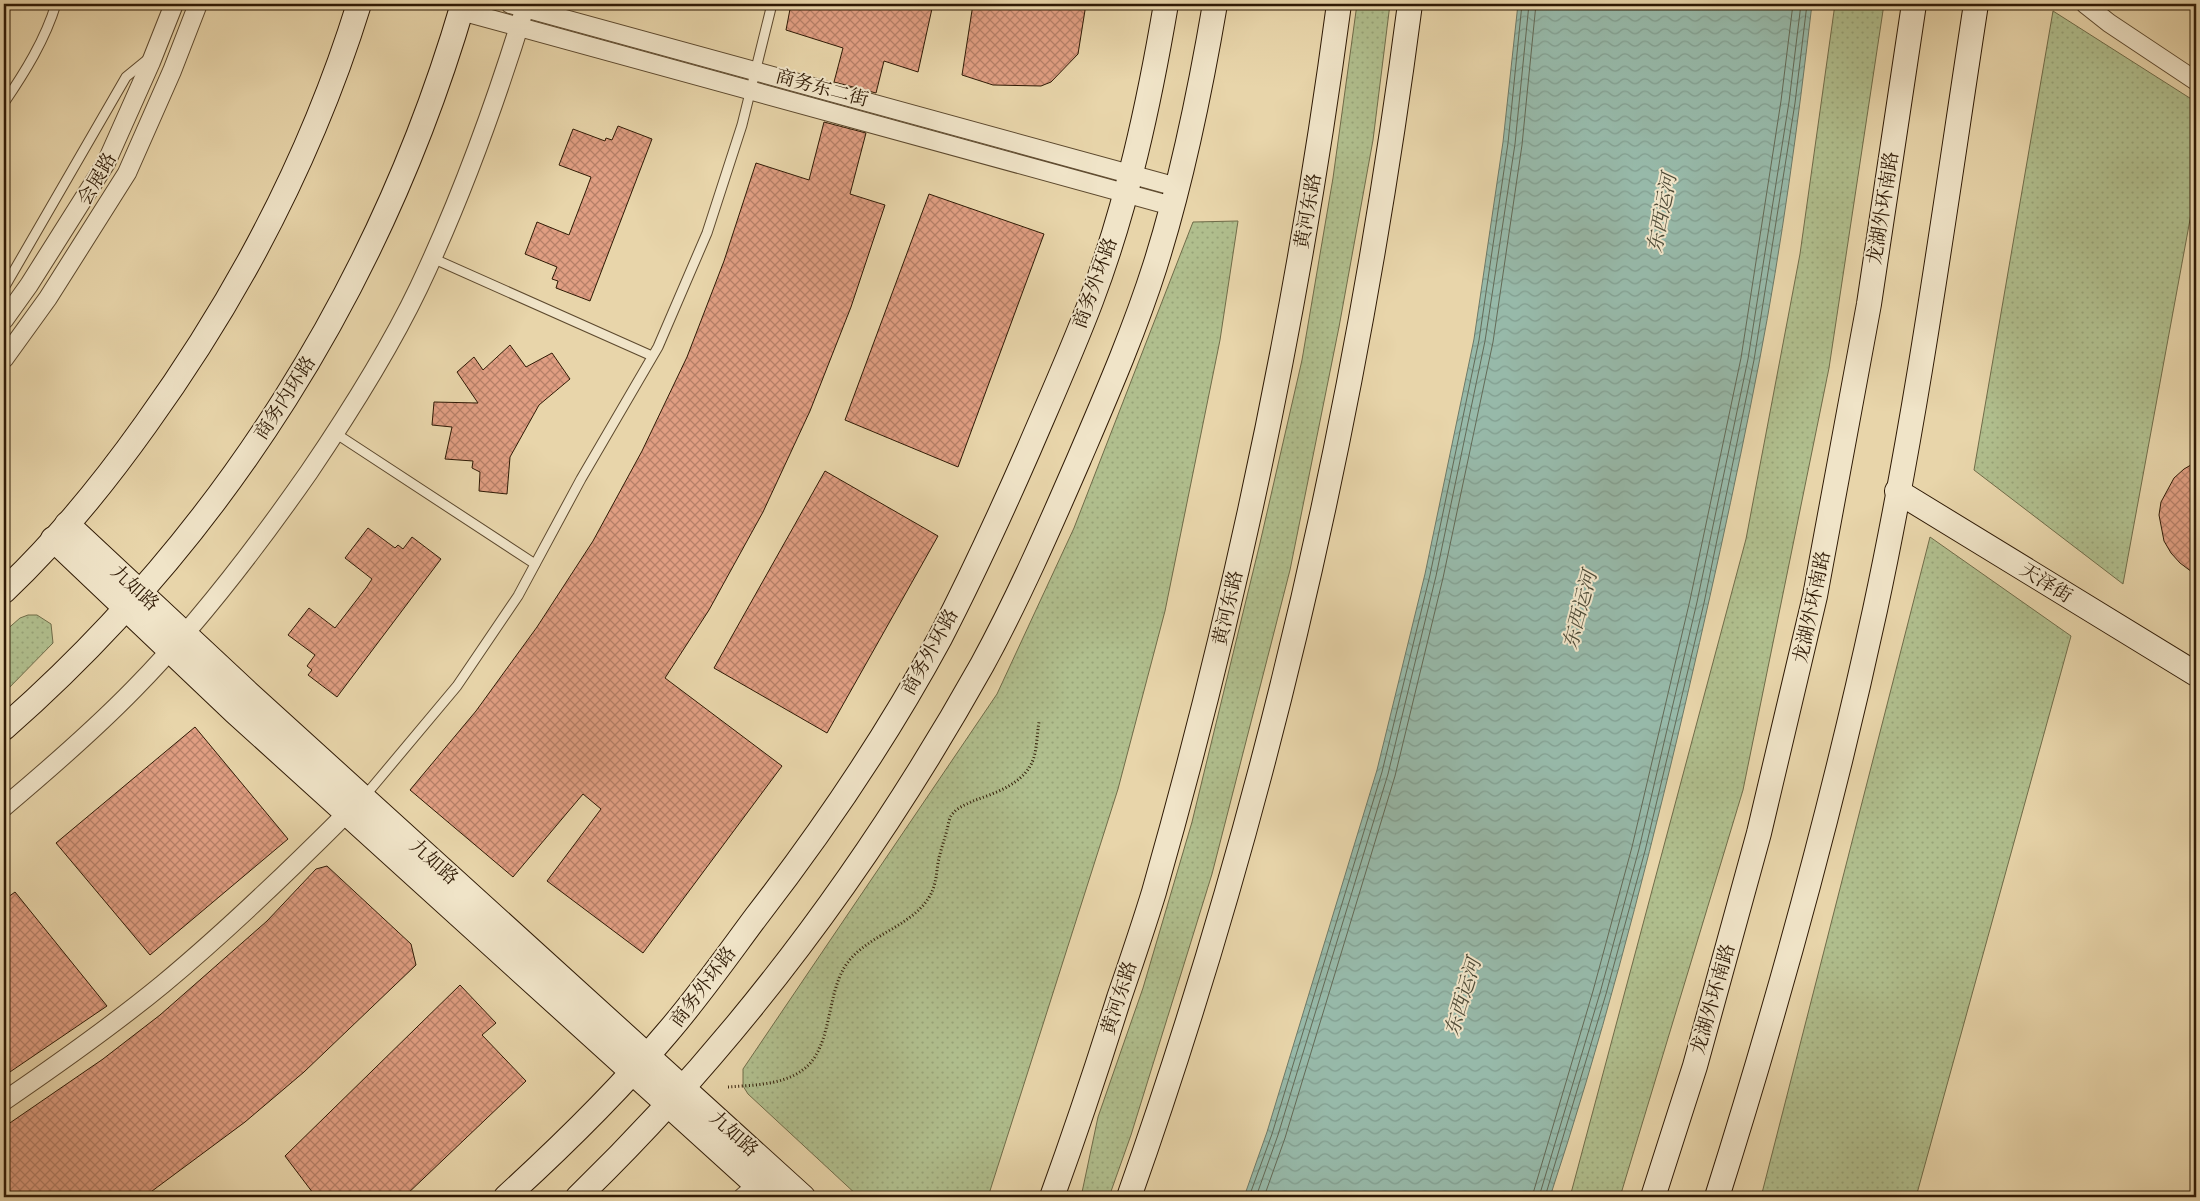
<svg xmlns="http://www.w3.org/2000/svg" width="2200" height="1201" font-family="'IM FELL Double Pica','Noto Serif SC',serif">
	<defs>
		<pattern id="grass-dots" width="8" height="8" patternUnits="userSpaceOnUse" patternTransform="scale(1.25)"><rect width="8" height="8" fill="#b0be8d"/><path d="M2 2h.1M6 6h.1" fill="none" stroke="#98a378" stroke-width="1.8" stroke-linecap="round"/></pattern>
		<pattern id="water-waves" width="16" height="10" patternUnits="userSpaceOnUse" patternTransform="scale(1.25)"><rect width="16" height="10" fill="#97b9a9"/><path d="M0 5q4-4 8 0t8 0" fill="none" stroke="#829e90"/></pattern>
		<pattern id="building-cross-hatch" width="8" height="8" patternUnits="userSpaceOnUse" patternTransform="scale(1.25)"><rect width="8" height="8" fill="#e09e82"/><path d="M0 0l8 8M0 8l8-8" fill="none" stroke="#b68068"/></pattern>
	</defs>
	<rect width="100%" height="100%" fill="#e8d5aa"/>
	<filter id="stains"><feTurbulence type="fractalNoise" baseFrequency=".004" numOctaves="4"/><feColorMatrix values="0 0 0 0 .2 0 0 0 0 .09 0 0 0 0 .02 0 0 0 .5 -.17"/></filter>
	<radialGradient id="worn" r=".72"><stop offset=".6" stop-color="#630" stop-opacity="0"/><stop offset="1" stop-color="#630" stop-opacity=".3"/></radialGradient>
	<g fill="url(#grass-dots)" stroke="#706c49">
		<polygon points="1357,4 1390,4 1373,140 1339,327 1290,570 1212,874 1131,1135 1109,1197 1081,1197 1098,1117 1143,988 1192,822 1260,543 1302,360 1333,178"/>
		<polygon points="1835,4 1884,4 1829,368 1743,790 1620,1197 1570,1197 1746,539 1800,254"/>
		<polygon points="2053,11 2196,102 2196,187 2123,584 1974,470"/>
		<polygon points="1238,221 1220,340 1165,611 1118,789 988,1197 859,1197 748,1094 743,1086 743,1069 997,694 1074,528 1193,222"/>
		<polygon points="1930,537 2071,636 1916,1197 1761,1197"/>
		<polygon points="28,615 37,615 51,624 53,643 4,693 4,632 20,618"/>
	</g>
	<path fill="url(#water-waves)" stroke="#6d7967" d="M1518,4H1812C1798,124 1782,244 1759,363C1735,487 1707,612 1678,735C1641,890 1600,1046 1550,1197H1244L1267,1132L1377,770L1425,574L1474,339L1503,142Z"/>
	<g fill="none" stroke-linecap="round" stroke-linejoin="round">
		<g stroke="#636a57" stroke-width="1">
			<polyline points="1249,1197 1272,1134 1382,772 1430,575 1479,340 1508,143 1522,4"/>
			<polyline points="1256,1197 1278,1135 1388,774 1436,576 1485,341 1515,144 1529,4"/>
			<polyline points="1264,1197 1285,1138 1395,776 1443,578 1493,342 1522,145 1536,4"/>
			<polyline points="1532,1197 1593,991 1632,847 1690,600 1741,358 1781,101 1793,4"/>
			<polyline points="1539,1197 1600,993 1639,849 1697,602 1748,359 1789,102 1801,4"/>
			<polyline points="1545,1197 1606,994 1645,851 1704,603 1754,360 1795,103 1807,4"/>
		</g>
	</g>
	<g fill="url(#building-cross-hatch)" stroke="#2f1a05">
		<polygon points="791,4 933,4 918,72 884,61 876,93 834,82 843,48 786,30"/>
		<polygon points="973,4 1086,4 1078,54 1051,82 1041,86 993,85 962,75"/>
		<polygon points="824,122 866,133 850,194 885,205 851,307 810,411 763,512 709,610 665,678 782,766 643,953 547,881 601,809 583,794 513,877 410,790 476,711 537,627 593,541 642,451 687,357 724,261 756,163 809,180"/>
		<polygon points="618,126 652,139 590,301 556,288 558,281 552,279 557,267 525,254 537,222 569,235 587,188 591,177 559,165 573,129 605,141 606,138 612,140"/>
		<polygon points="929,194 1044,234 958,467 845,420"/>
		<polygon points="510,345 526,367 552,353 570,379 539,405 510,457 507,494 479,491 480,472 472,468 473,461 445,459 452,427 432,425 434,402 478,403 457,372 474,357 483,370"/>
		<polygon points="2196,462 2196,575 2180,563 2171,553 2164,541 2159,515 2161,502 2174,478 2184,469"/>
		<polygon points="825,471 938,536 827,733 714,668"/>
		<polygon points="368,528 395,548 398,545 403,549 412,537 441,559 337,697 308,675 312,670 307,666 315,655 288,635 309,608 335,628 366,588 372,579 345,558"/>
		<polygon points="195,727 288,839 150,955 56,843"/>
		<polygon points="327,866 411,944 416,965 304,1072 245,1122 144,1197 4,1197 4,1127 103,1059 160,1015 267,921 316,869"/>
		<polygon points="15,892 107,1006 4,1076 4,900"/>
		<polygon points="460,985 496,1023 482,1035 526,1081 404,1197 316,1197 285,1156"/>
	</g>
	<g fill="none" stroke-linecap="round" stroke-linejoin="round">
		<defs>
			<g id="lane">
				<path d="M4,103C25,72 45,40 56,4"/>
				<polyline points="432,258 652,356"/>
				<polyline points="4,288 126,77 148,59"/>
				<polyline points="335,433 535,564"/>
				<polyline points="364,797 457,686 518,596 581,479 658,347 707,233 742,125 772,4"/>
				<polyline points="736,1197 753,1182"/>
			</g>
			<g id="street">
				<polyline points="510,4 1177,187"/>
				<polyline points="2085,4 2109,23 2196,81"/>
				<polyline points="461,11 1172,206"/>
				<polyline points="4,320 29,285 106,163 151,62 174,4"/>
				<polyline points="4,359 48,298 127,173 172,71 198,4"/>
				<path d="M4,807C48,770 93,731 134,689C199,623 256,548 309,472C349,413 388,352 419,287C463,194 496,102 526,4"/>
				<path d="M4,1101C58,1064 112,1026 163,984C228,930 288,872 347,813"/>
			</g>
			<g id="secondary">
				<polyline points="1897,491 2196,674"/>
				<polyline points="67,524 249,694 803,1197"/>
				<polyline points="53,539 234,711 770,1197"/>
				<path d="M4,591C57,541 104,483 146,424C239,295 312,156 359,4"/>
				<path d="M4,728C224,535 381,284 463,4"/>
				<path d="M506,1197C562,1146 618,1091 667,1033C699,996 727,956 756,917C824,829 887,736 940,638C972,576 1001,513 1029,449C1050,400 1072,351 1091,301C1127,206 1149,104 1166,4"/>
				<path d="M578,1197C738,1042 873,860 982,665C1018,599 1049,528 1079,459C1106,396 1134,332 1155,266C1182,181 1200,92 1215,4"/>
				<path d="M1052,1197C1076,1131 1098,1065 1119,998C1131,963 1143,928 1154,892C1237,601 1299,304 1339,4"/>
				<path d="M1129,1197C1266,811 1357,410 1410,4"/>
				<polyline points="1653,1197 1695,1066 1759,833 1815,596 1869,304 1914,4"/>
				<path d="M1717,1197C1778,1004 1832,808 1875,610C1918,410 1945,206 1976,4"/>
			</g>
		</defs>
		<use href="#lane" stroke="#5d492e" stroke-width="11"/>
		<use href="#street" stroke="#5d492e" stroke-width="20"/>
		<use href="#secondary" stroke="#2f1a05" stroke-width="26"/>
		<path stroke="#2f1a05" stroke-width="3" stroke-dasharray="1 2.5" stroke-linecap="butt" d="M728,1087C756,1085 793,1085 812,1061C831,1036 828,996 844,968C863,936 908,929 928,899C936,887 936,876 938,863C940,852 944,841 947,830C948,826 949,819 951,816C956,808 965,805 973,801C995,793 1024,784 1033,760C1037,749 1037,734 1039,722"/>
		<use href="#lane" stroke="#f0e4c8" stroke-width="9"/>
		<use href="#street" stroke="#f0e4c8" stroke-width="18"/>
		<use href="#secondary" stroke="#f0e4c8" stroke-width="24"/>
	</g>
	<g text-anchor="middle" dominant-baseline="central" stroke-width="4" stroke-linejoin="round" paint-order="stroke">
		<g font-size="19" fill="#2f1a05" stroke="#f0e4c8">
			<text transform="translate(822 88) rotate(15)">商务东二街</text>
			<text transform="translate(97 179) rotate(-60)">会展路</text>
			<text transform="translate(1883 208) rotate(-81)">龙湖外环南路</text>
			<text transform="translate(1308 211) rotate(-80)">黄河东路</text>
			<text transform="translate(1095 283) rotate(-70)">商务外环路</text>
			<text transform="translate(285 398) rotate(-57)">商务内环路</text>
			<text transform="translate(2046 583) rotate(32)">天泽街</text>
			<text transform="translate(135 588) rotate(43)">九如路</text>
			<text transform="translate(1812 607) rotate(-78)">龙湖外环南路</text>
			<text transform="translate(1228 608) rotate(-77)">黄河东路</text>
			<text transform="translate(930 652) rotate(-61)">商务外环路</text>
			<text transform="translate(434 862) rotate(42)">九如路</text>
			<text transform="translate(703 987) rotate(-53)">商务外环路</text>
			<text transform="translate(1119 998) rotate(-72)">黄河东路</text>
			<text transform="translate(1713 999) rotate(-74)">龙湖外环南路</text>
			<text transform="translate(734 1134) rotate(42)">九如路</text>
		</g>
		<g font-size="20" font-style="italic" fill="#4e4a36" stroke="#f0e4c8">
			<text transform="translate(1662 213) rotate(-79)">东西运河</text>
			<text transform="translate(1580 610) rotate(-75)">东西运河</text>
			<text transform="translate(1463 997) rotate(-73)">东西运河</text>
		</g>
	</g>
	<rect width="2200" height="1201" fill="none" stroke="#e8d5aa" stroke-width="20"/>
	<rect x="5" y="5" width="2190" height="1191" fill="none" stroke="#2f1a05" stroke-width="2.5"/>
	<rect x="10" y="10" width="2180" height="1181" fill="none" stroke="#2f1a05"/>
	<rect width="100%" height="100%" filter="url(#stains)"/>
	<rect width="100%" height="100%" fill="url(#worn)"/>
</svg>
